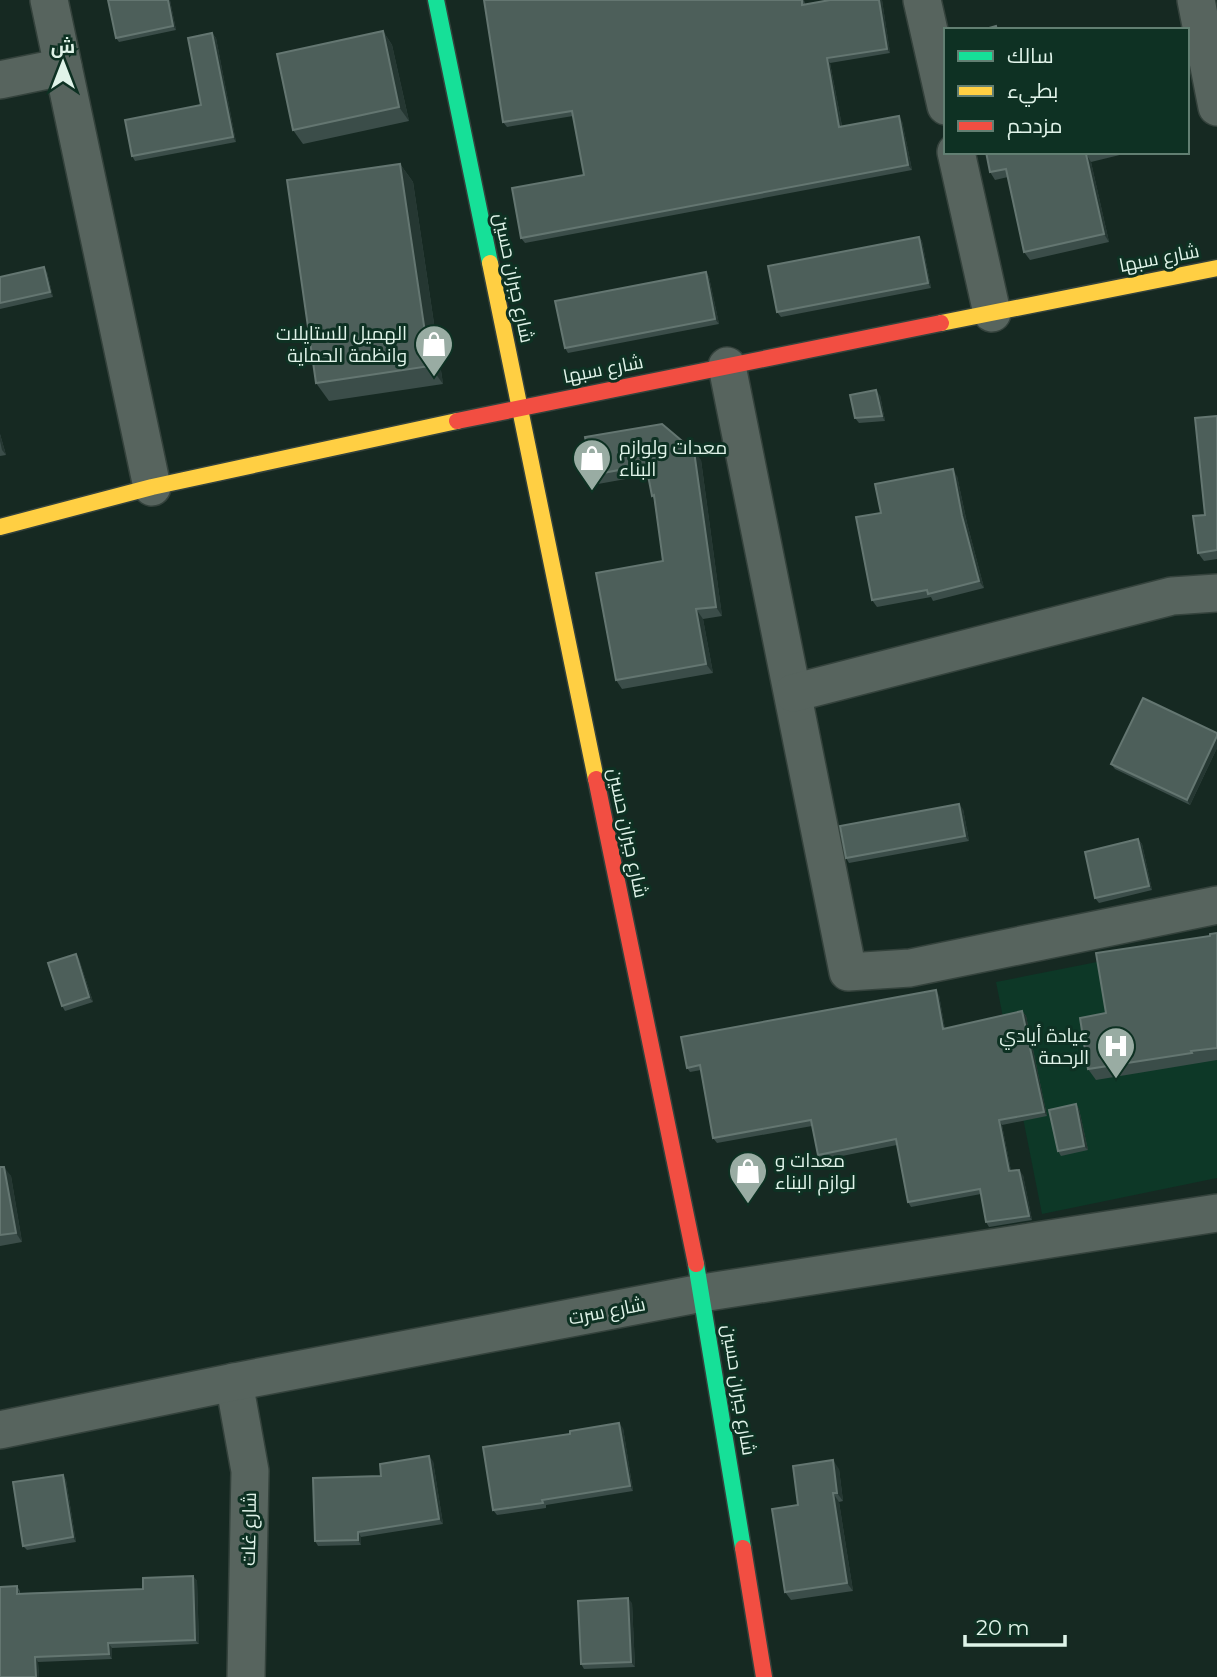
<svg xmlns="http://www.w3.org/2000/svg" width="1217" height="1677" font-family="Montserrat,Cairo,sans-serif">
	<rect width="100%" height="100%" fill="#162922"/>
	<polygon fill="#0d3827" points="1213,939 1217,958 1217,1178 1042,1214 996,982"/>
	<g fill="none" stroke-linecap="round" stroke-linejoin="round">
		<defs>
			<g id="street">
				<polyline points="49,0 152,487"/>
				<polyline points="922,0 946,106"/>
				<polyline points="1196,0 1217,107"/>
				<polyline points="0,80 63,67"/>
				<polyline points="956,152 992,313"/>
				<polyline points="727,366 848,972 910,968 1217,905"/>
				<polyline points="793,693 1172,596 1217,593"/>
				<polyline points="234,1382 250,1471 246,1677"/>
				<polyline points="0,1430 234,1382 702,1293 1217,1213"/>
			</g>
			<g id="fast">
				<polyline points="436,0 490,263"/>
				<polyline points="696,1264 743,1548"/>
			</g>
			<g id="slow">
				<polyline points="490,263 596,779"/>
				<polyline points="941,323 1217,268"/>
				<polyline points="0,527 152,487 457,421"/>
			</g>
			<g id="jam">
				<polyline points="457,421 941,323"/>
				<polyline points="596,779 696,1264"/>
				<polyline points="743,1548 764,1677"/>
			</g>
		</defs>
		<use href="#street" stroke="#34423c" stroke-width="40"/>
		<use href="#fast" stroke="#34423c" stroke-width="19"/>
		<use href="#slow" stroke="#34423c" stroke-width="19"/>
		<use href="#jam" stroke="#34423c" stroke-width="19"/>
		<use href="#street" stroke="#57645e" stroke-width="37"/>
		<use href="#fast" stroke="#16e098" stroke-width="16"/>
		<use href="#slow" stroke="#ffcf43" stroke-width="16"/>
		<use href="#jam" stroke="#f24e42" stroke-width="16"/>
	</g>
	<g fill="#3b4d49">
		<polygon points="108,0 170,0 176,30 119,42 116,38"/>
		<polygon points="804,0 805,4 830,0 882,0 890,53 830,63 842,126 902,121 912,170 525,243 521,238 584,175 573,116 507,127 503,122"/>
		<polygon points="383,31 392,45 409,121 303,144 293,130"/>
		<polygon points="212,33 216,38 236,142 135,161 132,156 201,105"/>
		<polygon points="986,152 1132,152 1091,162 1109,242 1030,260 1024,252 1008,177 995,180 990,172"/>
		<polygon points="400,164 413,182 443,384 329,401 316,383"/>
		<polygon points="919,237 922,241 931,288 781,317 777,312"/>
		<polygon points="47,272 53,297 0,309 0,277"/>
		<polygon points="706,272 709,277 719,324 568,353 565,348"/>
		<polygon points="880,395 885,421 859,423 855,418"/>
		<polygon points="1217,416 1217,559 1204,561 1198,553 1205,515"/>
		<polygon points="0,434 6,455 0,456"/>
		<polygon points="585,437 701,460 722,616 703,619 713,673 622,689 616,680 663,561 654,499 652,496 648,475 598,484 592,475"/>
		<polygon points="957,476 967,523 984,588 933,601 931,597 877,607 872,600 881,513"/>
		<polygon points="1217,733 1217,748 1190,805 1115,769 1111,764"/>
		<polygon points="963,809 969,841 849,863 846,858"/>
		<polygon points="1138,839 1142,844 1152,890 1099,903 1095,898"/>
		<polygon points="1217,933 1217,1060 1096,1080 1088,1069 1106,1013 1210,936"/>
		<polygon points="76,954 79,959 93,1002 65,1011 62,1006"/>
		<polygon points="939,995 945,1029 1022,1011 1026,1016 1047,1116 1002,1125 1011,1171 1023,1175 1032,1220 989,1227 986,1222 981,1194 911,1207 908,1202 897,1145 822,1160 818,1155 812,1126 717,1143 713,1138 701,1070 690,1072 687,1068"/>
		<polygon points="1076,1104 1079,1109 1088,1150 1061,1156 1058,1151"/>
		<polygon points="0,1167 11,1176 22,1242 0,1246"/>
		<polygon points="623,1428 633,1491 546,1505 546,1508 497,1515 493,1510"/>
		<polygon points="433,1461 443,1524 361,1537 361,1545 318,1546 315,1541 381,1476"/>
		<polygon points="839,1469 843,1501 839,1502 853,1591 791,1600 785,1592"/>
		<polygon points="63,1475 66,1480 76,1542 27,1550 23,1546"/>
		<polygon points="193,1576 197,1581 199,1644 112,1648 112,1659 38,1662 39,1677 17,1586 20,1591 20,1593 143,1589"/>
		<polygon points="632,1603 635,1667 584,1669 581,1664"/>
	</g>
	<g fill="#253732">
		<polygon points="168,0 170,0 176,30 173,26"/>
		<polygon points="879,0 882,0 890,53 887,49"/>
		<polygon points="383,31 392,45 409,121 399,107"/>
		<polygon points="212,33 216,38 236,142 233,137"/>
		<polygon points="827,58 830,63 843,132 839,127"/>
		<polygon points="899,116 902,121 912,170 908,165"/>
		<polygon points="1086,154 1091,162 1109,242 1104,234"/>
		<polygon points="400,164 413,182 443,384 430,366"/>
		<polygon points="919,237 922,241 931,288 928,283"/>
		<polygon points="44,267 47,272 53,297 50,292"/>
		<polygon points="706,272 709,277 719,324 715,319"/>
		<polygon points="876,390 880,395 885,421 882,416"/>
		<polygon points="0,434 6,455 2,450 0,441"/>
		<polygon points="694,451 701,460 722,616 716,607"/>
		<polygon points="953,469 957,476 967,523 984,588 979,581 962,516"/>
		<polygon points="696,609 703,619 713,673 706,664"/>
		<polygon points="1217,736 1217,748 1190,805 1187,800"/>
		<polygon points="959,804 963,809 969,841 965,836"/>
		<polygon points="1138,839 1142,844 1152,890 1149,886"/>
		<polygon points="76,954 79,959 93,1002 89,997"/>
		<polygon points="936,990 939,995 946,1034 943,1029"/>
		<polygon points="1022,1011 1026,1016 1047,1116 1044,1112"/>
		<polygon points="1076,1104 1079,1109 1088,1150 1084,1146"/>
		<polygon points="999,1120 1002,1125 1012,1176 1009,1171"/>
		<polygon points="4,1167 11,1176 22,1242 16,1233"/>
		<polygon points="1019,1170 1023,1175 1032,1220 1029,1216"/>
		<polygon points="619,1423 623,1428 633,1491 630,1486"/>
		<polygon points="429,1456 433,1461 443,1524 439,1519"/>
		<polygon points="833,1460 839,1469 843,1501 837,1493"/>
		<polygon points="63,1475 66,1480 76,1542 73,1537"/>
		<polygon points="833,1493 839,1502 853,1591 847,1583"/>
		<polygon points="358,1532 361,1537 361,1545 358,1540"/>
		<polygon points="193,1576 197,1581 199,1644 195,1640"/>
		<polygon points="628,1598 632,1603 635,1667 631,1662"/>
		<polygon points="108,1643 112,1648 112,1659 109,1654"/>
		<polygon points="35,1657 38,1662 39,1677 36,1677"/>
	</g>
	<g fill="#4d5f5a" stroke="#647671" stroke-width="2">
		<polygon points="108,0 168,0 173,26 116,38"/>
		<polygon points="484,0 802,0 802,5 830,0 879,0 887,49 827,58 839,127 899,116 908,165 521,238 512,188 584,175 572,111 503,122"/>
		<polygon points="996,26 997,30 982,30"/>
		<polygon points="383,31 399,107 293,130 277,54"/>
		<polygon points="212,33 233,137 132,156 125,120 201,105 188,38"/>
		<polygon points="986,152 1092,152 1086,154 1104,234 1024,252 1006,169 990,172"/>
		<polygon points="400,164 430,366 316,383 287,180"/>
		<polygon points="919,237 928,283 777,312 768,266"/>
		<polygon points="44,267 50,292 0,303 0,277"/>
		<polygon points="706,272 715,319 565,348 555,301"/>
		<polygon points="876,390 882,416 855,418 850,395"/>
		<polygon points="1217,416 1217,550 1198,553 1193,516 1205,515 1195,418"/>
		<polygon points="662,424 694,451 716,607 696,609 706,664 616,680 596,573 663,561 654,495 652,496 646,465 592,475 585,437"/>
		<polygon points="953,469 962,516 979,581 928,594 927,590 872,600 856,517 881,513 875,484"/>
		<polygon points="1143,698 1217,733 1217,736 1187,800 1111,764"/>
		<polygon points="959,804 965,836 846,858 840,826"/>
		<polygon points="1138,839 1149,886 1095,898 1085,852"/>
		<polygon points="1217,933 1217,1048 1191,1051 1192,1053 1088,1069 1080,1018 1106,1013 1096,953 1210,936 1210,934"/>
		<polygon points="76,954 89,997 62,1006 48,963"/>
		<polygon points="936,990 943,1029 1022,1011 1044,1112 999,1120 1009,1171 1019,1170 1029,1216 986,1222 980,1189 908,1202 896,1139 818,1155 811,1120 713,1138 700,1065 687,1068 681,1037"/>
		<polygon points="1076,1104 1084,1146 1058,1151 1049,1110"/>
		<polygon points="0,1167 4,1167 16,1233 0,1235"/>
		<polygon points="619,1423 630,1486 542,1500 543,1503 493,1510 483,1447 570,1434 570,1431"/>
		<polygon points="429,1456 439,1519 358,1532 358,1540 315,1541 313,1478 381,1476 380,1464"/>
		<polygon points="833,1460 837,1493 833,1493 847,1583 785,1592 772,1509 798,1505 793,1466"/>
		<polygon points="63,1475 73,1537 23,1546 13,1482"/>
		<polygon points="193,1576 195,1640 108,1643 109,1654 35,1657 36,1677 0,1677 0,1587 17,1586 17,1594 143,1589 143,1578"/>
		<polygon points="628,1598 631,1662 581,1664 578,1601"/>
	</g>
	<defs>
		<symbol id="shop-pin" viewBox="-11 -11 22 30"><path d="M0 17L-7.5 6A9.5 9.5 0 1 1 7.5 6Z" fill="#99aca3" stroke="#0e3123"/><path d="M-5-2.5h2.3a2.7 3.5 0 0 1 5.4 0H5L5.5 6h-11ZM-1.5-2.5h3a1.5 2.3 0 0 0-3 0Z" fill="#fff"/></symbol>
		<symbol id="hospital-pin" viewBox="-11 -11 22 30"><path d="M0 17L-7.5 6A9.5 9.5 0 1 1 7.5 6Z" fill="#99aca3" stroke="#0e3123"/><path d="M-5-5h3v3.5h4V-5h3V5h-3V1.5h-4V5h-3Z" fill="#fff"/></symbol>
	</defs>
	<g fill-rule="evenodd">
		<use href="#shop-pin" x="412" y="322" width="44" height="60"/>
		<use href="#shop-pin" x="570" y="436" width="44" height="60"/>
		<use href="#hospital-pin" x="1094" y="1024" width="44" height="60"/>
		<use href="#shop-pin" x="726" y="1149" width="44" height="60"/>
	</g>
	<g text-anchor="middle" dominant-baseline="central" stroke-width="6" stroke-linejoin="round" paint-order="stroke">
		<g font-size="19" fill="#e0f3e9" stroke="#0e3123">
			<text transform="translate(1159 258) rotate(-11)">شارع سبها</text>
			<text transform="translate(514 278) rotate(78)">شارع جبران حسين</text>
			<text transform="translate(603 369) rotate(-11)">شارع سبها</text>
			<text transform="translate(628 833) rotate(78)">شارع جبران حسين</text>
			<text transform="translate(607 1311) rotate(-11)">شارع سرت</text>
			<text transform="translate(739 1390) rotate(81)">شارع جبران حسين</text>
			<text transform="translate(249 1529) rotate(-89)">شارع غات</text>
		</g>
		<g font-size="19" fill="#e0f3e9" stroke="#0e3123" text-anchor="end">
			<text x="407" y="333">الهميل للستايلات<tspan x="407" dy="22">وانظمة الحماية</tspan></text>
			<text x="619" y="447" text-anchor="start">معدات ولوازم<tspan x="619" dy="22">البناء</tspan></text>
			<text x="1089" y="1035">عيادة أيادي<tspan x="1089" dy="22">الرحمة</tspan></text>
			<text x="775" y="1160" text-anchor="start">معدات و<tspan x="775" dy="22">لوازم البناء</tspan></text>
		</g>
	</g>
	<rect x="944" y="28" width="245" height="126" fill="#0e3123" stroke="#627f72" stroke-width="2"/>
	<rect x="958" y="51" width="35" height="10" fill="#16e098" stroke="#627f72" stroke-width="2"/>
	<text x="1007" y="63" font-size="21" fill="#e0f3e9">سالك</text>
	<rect x="958" y="86" width="35" height="10" fill="#ffcf43" stroke="#627f72" stroke-width="2"/>
	<text x="1007" y="98" font-size="21" fill="#e0f3e9">بطيء</text>
	<rect x="958" y="121" width="35" height="10" fill="#f24e42" stroke="#627f72" stroke-width="2"/>
	<text x="1007" y="133" font-size="21" fill="#e0f3e9">مزدحم</text>
	<g transform="translate(63 63)" stroke="#0e3123" stroke-width="5" paint-order="stroke">
	<path d="M0-5L12 26L0 18L-12 26Z" fill="#e0f3e9"/>
	<text y="-10" font-size="19" font-weight="bold" text-anchor="middle" fill="#e0f3e9">ش</text>
	</g>
	<path d="M965 1635v10h100v-10" fill="none" stroke="#e0f3e9" stroke-width="3.5"/>
	<text x="976" y="1635" font-size="21" fill="#e0f3e9" stroke="#0e3123" stroke-width="5" paint-order="stroke">20 m</text>
</svg>
